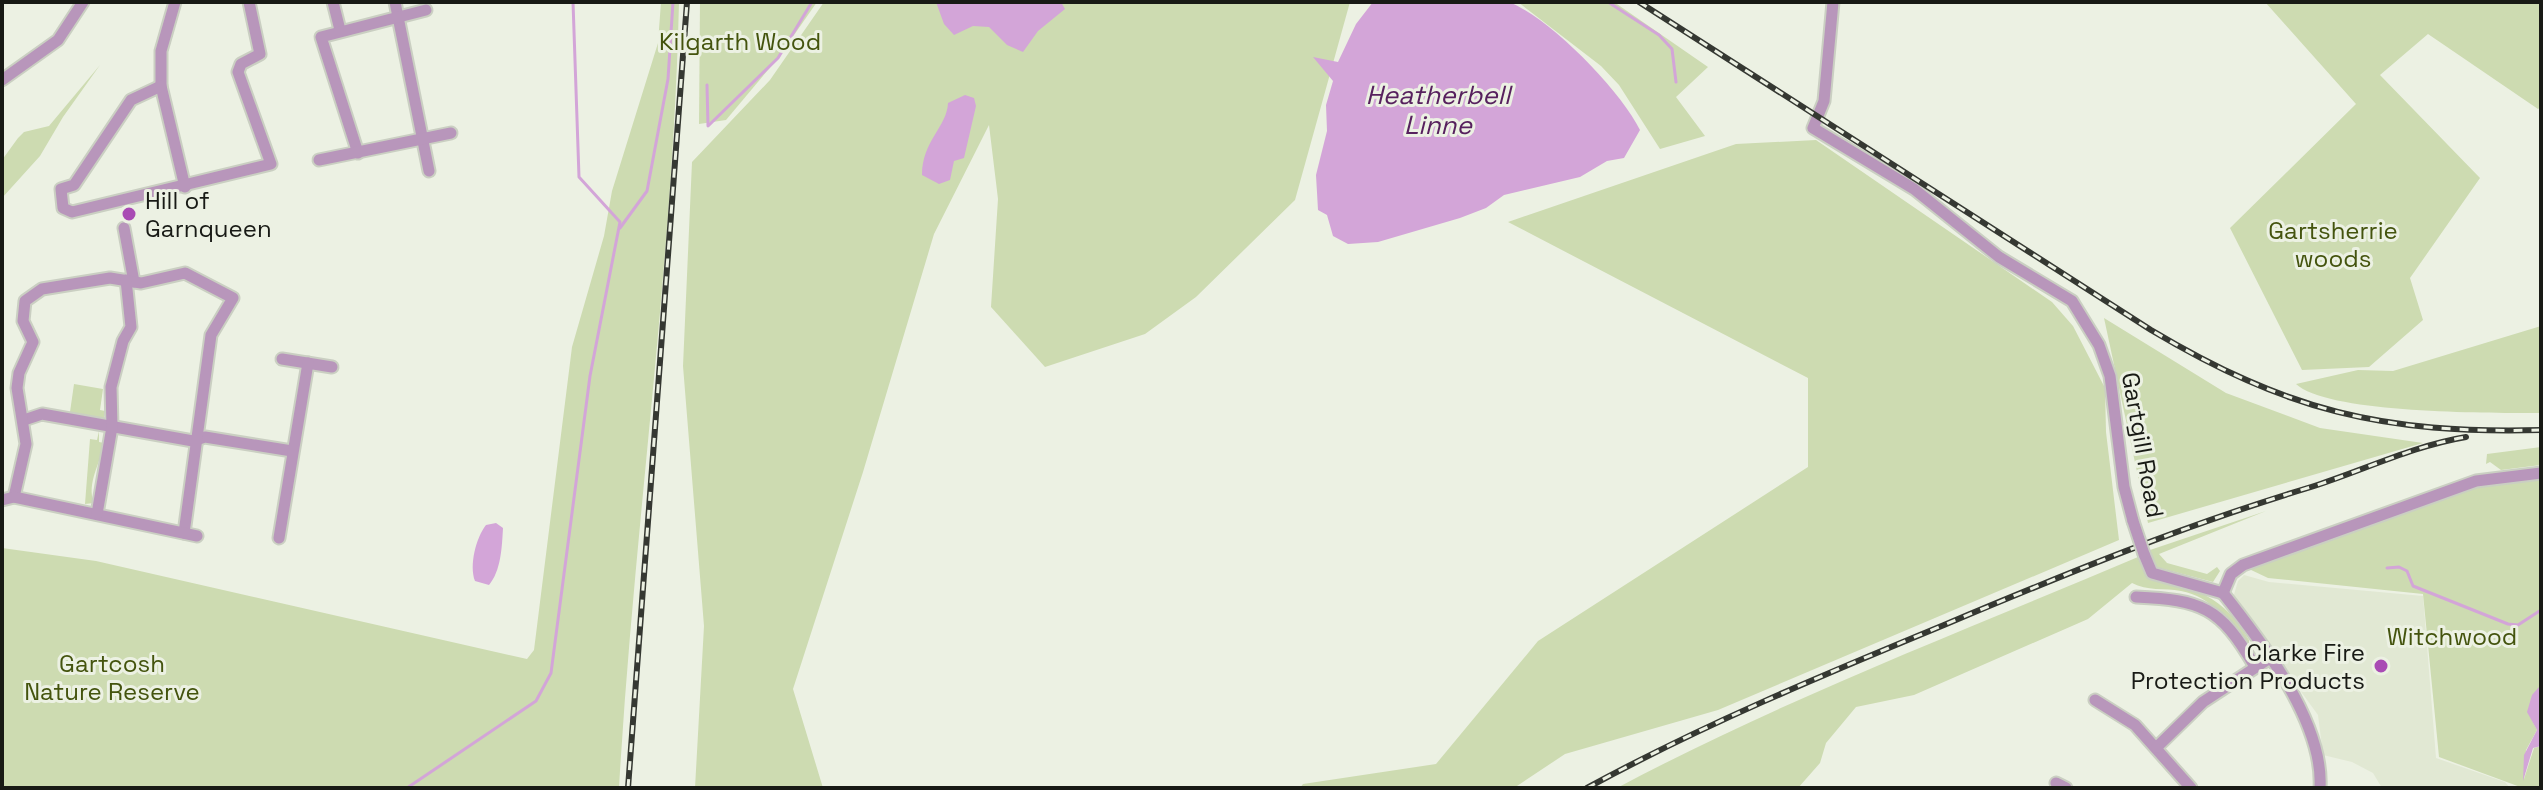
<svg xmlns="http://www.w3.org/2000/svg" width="2543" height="790" font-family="'Space Grotesk',sans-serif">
	<rect width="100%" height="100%" fill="#ecf1e3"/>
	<polygon fill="#e1e8d3" points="2244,575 2269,582 2423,596 2436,758 2505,782 2510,788 2382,788 2373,773 2352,762 2323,755 2318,715 2233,598 2238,581"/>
	<g fill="#cddbb1">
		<path d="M661,2H679C673,265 634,526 619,788H2V548L96,561L527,659L534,650L572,347L604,236L612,191L658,43Z"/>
		<polygon points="700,2 817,2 778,58 726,120 699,124"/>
		<polygon points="824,2 1350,2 1295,200 1196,297 1145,334 1045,367 991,307 998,199 989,125 934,234 863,472 793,689 823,788 695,788 704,626 683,366 692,162 770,80"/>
		<polygon points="1518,2 1614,2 1708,67 1676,97 1705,136 1660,149 1619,85 1601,66"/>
		<polygon points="2265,2 2541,2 2541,107 2538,109 2428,34 2380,75 2480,178 2410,278 2423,320 2369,367 2302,370 2230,228 2356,104"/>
		<polygon points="100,65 63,117 40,156 2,198 2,160 18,138 24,132 49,126"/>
		<polygon points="1816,140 2052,302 2073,326 2105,388 2106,432 2119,540 1718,710 1565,754 1514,788 1300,788 1303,784 1436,764 1538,641 1808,467 1808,378 1508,222 1736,144"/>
		<polygon points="2104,318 2226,393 2320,428 2423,443 2148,523"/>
		<path d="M2541,326V413C2493,413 2328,414 2296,384L2358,370L2393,371Z"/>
		<polygon points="74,384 103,389 100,410 105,411 103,423 69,419"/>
		<path d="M99,431V442L104,443C101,463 86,483 94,503L85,504L90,439L97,440Z"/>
		<polygon points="2541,447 2541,465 2501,470 2490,462 2486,464 2487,454"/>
		<polygon points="2541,476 2541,687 2528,712 2537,730 2526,750 2524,779 2534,748 2541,746 2541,788 2523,788 2439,757 2423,594 2268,578 2249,569 2484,482"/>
		<polygon points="2266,511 2159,554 2167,563 2207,574 2217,567 2220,571 2213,582 2156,567 2150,550"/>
		<path d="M2138,557L2147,578C2195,587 2224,596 2249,640V646C2231,624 2211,596 2181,591C2164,588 2147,591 2132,583L2088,619L1914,695L1856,707L1826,743L1820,763L1798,788H1617C1784,699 1964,631 2138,557Z"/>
	</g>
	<g fill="#d3a5d8">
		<polygon points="936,2 1061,2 1065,9 1038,31 1023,52 1007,45 989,27 973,26 954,35 944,24"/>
		<path d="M1373,2C1395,2 1495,0 1509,2C1551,19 1620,90 1640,130L1624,158L1607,161L1580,177L1504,195L1486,208L1460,218L1378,242L1348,244L1333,236L1327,215L1318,210L1316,175L1327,131L1326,105L1333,81L1313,57L1338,62L1356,24Z"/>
		<path d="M965,95L974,98L976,106L964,158L954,161L950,180L939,184L922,175C922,141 947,127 948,103Z"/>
		<path d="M496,523L503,528C502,547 501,571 489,585L475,581C469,565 476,538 486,525Z"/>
		<polygon points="2539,687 2541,746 2533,748 2523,781 2524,755 2537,730 2527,712 2532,695"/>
	</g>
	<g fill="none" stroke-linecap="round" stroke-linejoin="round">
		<g stroke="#d3a5d8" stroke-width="3">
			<polyline points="1608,2 1659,35 1672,49 1676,82"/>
			<polyline points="707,85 708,126 778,58 812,2"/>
			<polyline points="620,228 647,191 668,79 673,2"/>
			<polyline points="2387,568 2399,567 2407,571 2413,586 2508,624 2518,625 2541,610"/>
			<polyline points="407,788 536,701 551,673 590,376 620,222 579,177 573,2"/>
		</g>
		<defs>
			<g id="minor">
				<polyline points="175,2 161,51 161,86 185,187"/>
				<polyline points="333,2 340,30"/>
				<polyline points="395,2 429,171"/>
				<polyline points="1833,2 1824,101 1813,128 1914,189 1999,257 2072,301 2099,345 2110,376 2124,487 2133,521"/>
				<polyline points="2,80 58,40 83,2"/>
				<polyline points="161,86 131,100 74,185 61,189 63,208 72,212 271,164 238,72 241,64 260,54 249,2"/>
				<polyline points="358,153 321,37 426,10"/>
				<polyline points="319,160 451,133"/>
				<polyline points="124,228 134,282"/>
				<polyline points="282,359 332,367"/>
				<polyline points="24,420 42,414 193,441 205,437 292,451"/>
				<polyline points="14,497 26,444 17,388 19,373 33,342 23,321 25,301 42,289 110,278 141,283 185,273 233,298 211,335 184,533"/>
				<polyline points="2,500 14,497 197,536"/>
				<polyline points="97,514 112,427 111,387 123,341 131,327 126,280"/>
				<polyline points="279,538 308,363"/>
				<polyline points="2144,554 2152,573 2223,593"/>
				<polyline points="2223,593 2231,574 2243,565 2476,481 2541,473"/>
				<path d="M2223,593C2262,642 2324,723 2320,788"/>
				<path d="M2136,597C2202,600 2220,607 2254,665"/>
				<polyline points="2095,700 2135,725 2191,788"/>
				<polyline points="2157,747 2203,702 2270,658"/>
				<polyline points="2056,783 2066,788"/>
			</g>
		</defs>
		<use href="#minor" stroke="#cacfc2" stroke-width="15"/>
		<use href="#minor" stroke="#b896bb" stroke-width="11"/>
		<defs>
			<g id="rail">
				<path d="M1639,2L2151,330C2287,411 2383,434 2541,430"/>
				<polyline points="628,788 687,2"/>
				<path d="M1587,788C1702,725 1823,675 1944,625C2065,574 2185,525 2311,487C2362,471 2412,446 2466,437"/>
			</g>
		</defs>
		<use href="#rail" stroke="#353832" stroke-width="6"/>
		<use href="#rail" stroke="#ecf1e3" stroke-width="3" stroke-dasharray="9" stroke-linecap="butt"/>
		<defs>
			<polyline id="minor-bridge" points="2133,521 2144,554"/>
		</defs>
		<use href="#minor-bridge" stroke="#cacfc2" stroke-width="15" stroke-linecap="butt"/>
		<use href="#minor-bridge" stroke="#b896bb" stroke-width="11"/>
	</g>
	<g fill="#a94bb4" stroke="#ecf1e3" stroke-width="3">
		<circle cx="129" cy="214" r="8"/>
		<circle cx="2381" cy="666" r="8"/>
	</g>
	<g text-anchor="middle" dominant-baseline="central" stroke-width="6" stroke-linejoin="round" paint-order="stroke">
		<g font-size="24" fill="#44540e" stroke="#ecf1e3">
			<text x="740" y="41">Kilgarth Wood</text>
			<text x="2333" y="230">Gartsherrie<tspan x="2333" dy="28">woods</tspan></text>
			<text x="2452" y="636">Witchwood</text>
			<text x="112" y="663">Gartcosh<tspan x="112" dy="28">Nature Reserve</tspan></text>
		</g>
		<g font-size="24" fill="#181a15" stroke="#ecf1e3" text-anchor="start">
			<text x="145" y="200">Hill of<tspan x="145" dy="28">Garnqueen</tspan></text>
			<text x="2365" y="652" text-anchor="end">Clarke Fire<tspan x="2365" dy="28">Protection Products</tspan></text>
		</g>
		<g font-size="24" fill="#181a15" stroke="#ecf1e3">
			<text transform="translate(2143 445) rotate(80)">Gartgill Road</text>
		</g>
		<g font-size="26" font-style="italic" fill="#57215e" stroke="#ecf1e3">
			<text x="1438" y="95">Heatherbell<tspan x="1438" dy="30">Linne</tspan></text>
		</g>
	</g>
	<rect width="2543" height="790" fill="none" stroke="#181a15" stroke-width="8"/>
</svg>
